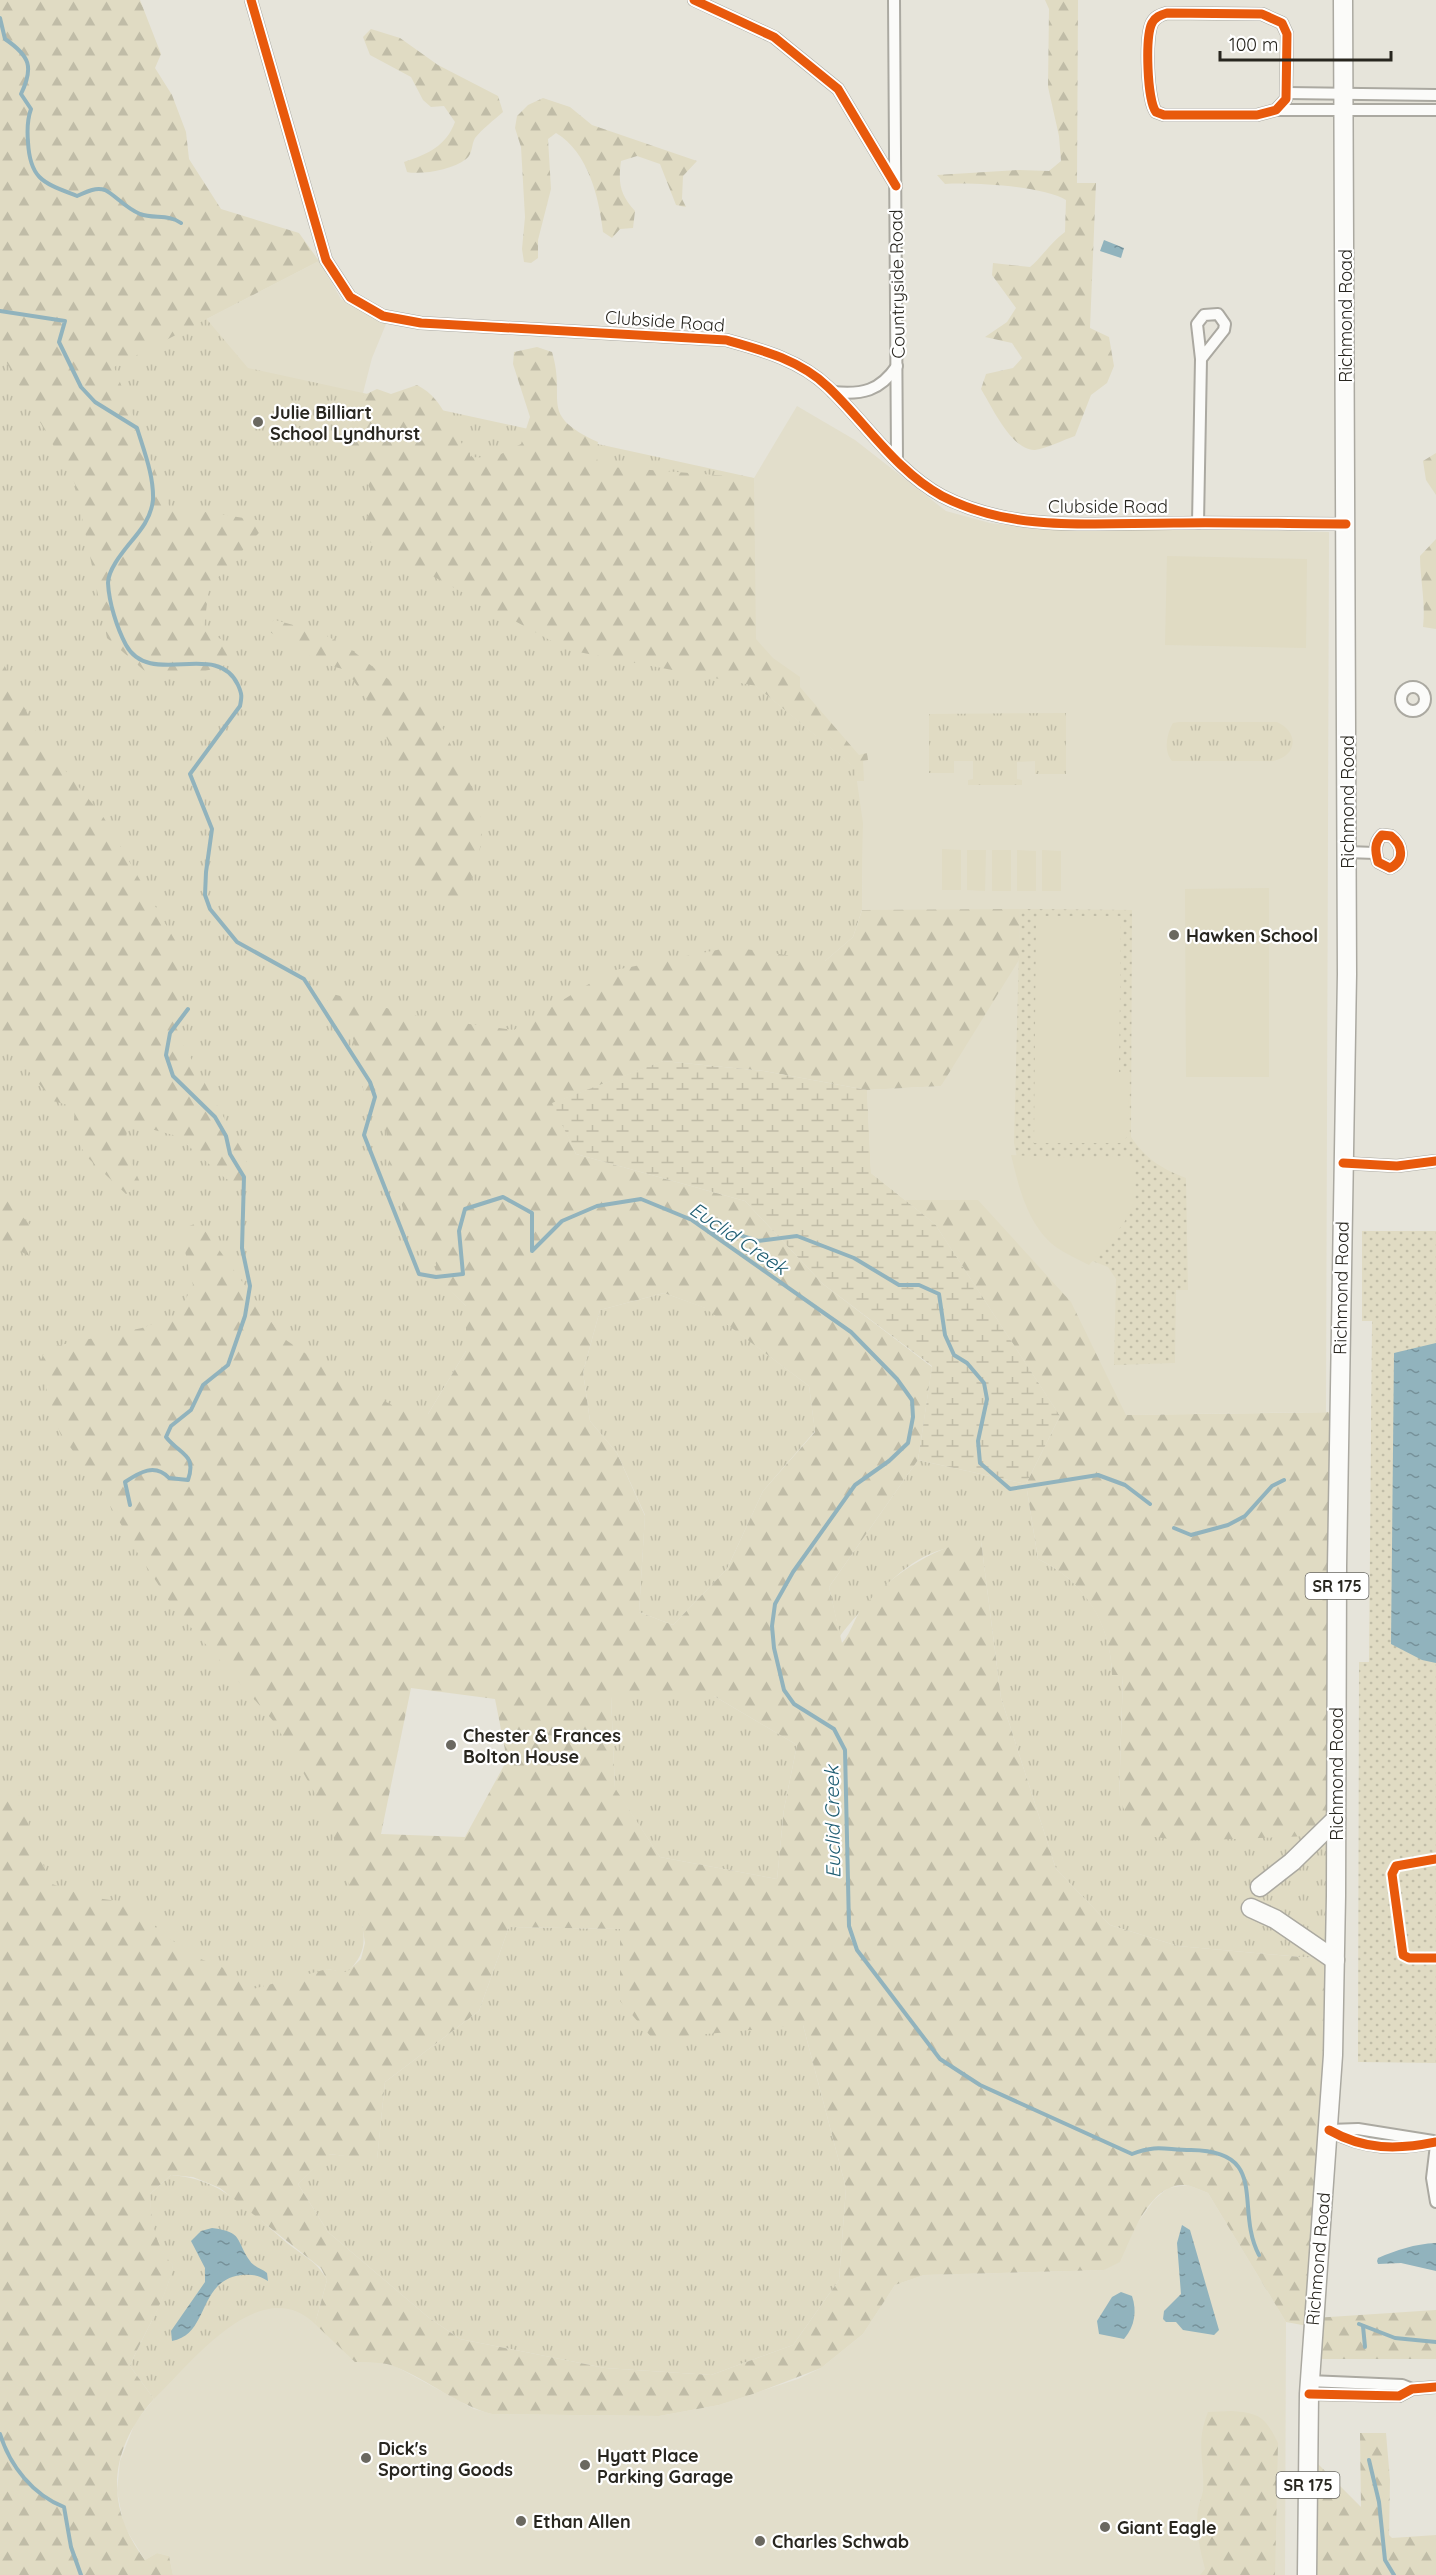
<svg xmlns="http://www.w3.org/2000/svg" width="1436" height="2575" font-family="Quicksand,sans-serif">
	<defs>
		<pattern id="grass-tufts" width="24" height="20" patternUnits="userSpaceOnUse" patternTransform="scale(1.5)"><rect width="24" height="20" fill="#e0dbc3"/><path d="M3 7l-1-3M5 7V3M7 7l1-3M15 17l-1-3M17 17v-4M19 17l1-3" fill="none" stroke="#c0bca7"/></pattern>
		<pattern id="forest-firs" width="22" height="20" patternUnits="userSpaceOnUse" patternTransform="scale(1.5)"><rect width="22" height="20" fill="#e0dbc3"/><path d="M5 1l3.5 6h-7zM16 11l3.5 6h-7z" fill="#c0bca7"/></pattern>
		<pattern id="wetland-marsh" width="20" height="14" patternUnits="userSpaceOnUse" patternTransform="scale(1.5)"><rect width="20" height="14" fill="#e0dbc3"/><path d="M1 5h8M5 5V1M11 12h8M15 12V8" fill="none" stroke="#c0bca7"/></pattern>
		<pattern id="park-dots" width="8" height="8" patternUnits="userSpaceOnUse" patternTransform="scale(1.5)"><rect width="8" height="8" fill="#e0dbc3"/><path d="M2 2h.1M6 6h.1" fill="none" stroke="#c0bca7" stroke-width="1.8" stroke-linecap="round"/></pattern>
		<pattern id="water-ripples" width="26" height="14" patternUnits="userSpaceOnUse" patternTransform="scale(1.5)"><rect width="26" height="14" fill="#91b3bd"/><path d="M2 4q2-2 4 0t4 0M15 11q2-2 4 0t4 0" fill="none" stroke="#769199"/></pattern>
	</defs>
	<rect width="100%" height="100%" fill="#e6e4da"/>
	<g fill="#e2decb">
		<polygon points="319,261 341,299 386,324 372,358 363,393 396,451 114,367"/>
		<polygon points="797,406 855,440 946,511 990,523 1006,525 1329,532 1326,1412 1060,1416 935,1224 871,1173 867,1090 941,1086 1020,910 862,910 863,823 756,686 754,478"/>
		<polygon points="1188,2185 1208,2193 1286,2322 1285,2575 173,2575 169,2556 157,2553 145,2560 124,2526 117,2491 120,2461 135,2423 154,2399 150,2194 376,2362 395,2366 474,2409 492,2414 659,2416 719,2405 798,2379 821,2368 863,2334 895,2285 924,2275 1104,2270 1154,2200 1168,2188"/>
	</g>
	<g fill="url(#grass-tufts)">
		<path d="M0,75L248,368L754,478L756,686L855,768L863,823L862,910L853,937L745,1030L439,1146L436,1276L466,1306V1351L428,1414L362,1923C366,1946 363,1956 347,1973L327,1969L0,2228Z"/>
		<polygon points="1066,713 1066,774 1035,774 1035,761 1017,762 1017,779 1022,780 1022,785 968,785 968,780 973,779 973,761 954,761 954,773 929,773 929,714"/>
		<path d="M1179,722H1277C1299,732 1298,756 1273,761H1172C1163,751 1167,733 1173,723Z"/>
		<polygon points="664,1293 706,1308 809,1386 815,1431 763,1491 727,1569 673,1625 639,1612 645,1515 617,1453 590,1421 583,1372 600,1310"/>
		<path d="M918,1460L1026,1484L1038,1559C1084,1580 1111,1623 1112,1674H1123L1119,1798L1318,1835H1336L1335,1960L1178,1946L1110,1925L1056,1869L1001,1698L981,1541C964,1545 946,1547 930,1554C901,1565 859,1611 840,1636L829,1587Z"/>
		<polygon points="611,1696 714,1696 797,1745 784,1809 777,1879 660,1857 615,1789"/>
		<polygon points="509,1927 620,1929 620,2001 803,2025 846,2188 839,2280 793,2345 711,2375 605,2368 460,2339 428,2317 328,2232 298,2184 328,2154 377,2159 385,2082 479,2011"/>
		<path d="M171,2175C223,2179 249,2211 287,2243C303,2256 317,2261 327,2280L315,2324C261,2271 191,2363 154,2399L130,2366C144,2332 166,2301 173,2265C154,2247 151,2220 150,2194Z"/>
	</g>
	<g fill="url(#forest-firs)" fill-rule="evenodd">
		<polygon points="0,0 140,0 161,54 155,68 172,95 186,132 189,159 221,209 299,233 319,261 114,367 169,506 269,522 209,587 204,628 222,640 235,662 199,673 147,673 107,638 75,484 0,351"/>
		<path d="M1045,0H1078L1077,183H1096L1090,328L1109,337L1114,366L1107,383L1091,395L1075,436C1063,440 1048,448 1035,450C1012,451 992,407 981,389L986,374L1013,368L1022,358L1012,343L985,337L1007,322L1016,308L992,275L993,263L1030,267C1043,256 1051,242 1065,232L1066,200C1044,186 972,182 945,184L937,175L1019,170L1049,171L1061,161L1059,136L1048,87L1049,9Z"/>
		<path d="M371,29L400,38L438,65L498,96L503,112C494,120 482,129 475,138C471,145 473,154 466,159C452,170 422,175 407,172L404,162C428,154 446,146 455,122L444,106L431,107L423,100L411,77L370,55L363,37Z"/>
		<path d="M543,98L570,107L592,125L697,161L683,176L682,199L686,207L676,205L660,164L637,156L621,161C618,184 620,194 635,211L633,228L620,229L612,238L603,232C599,197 588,152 556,133L548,139L551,189L538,240V258L531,263L524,262L522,249L525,217L521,147L515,128L517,116L528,105Z"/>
		<path d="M537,347L552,352C567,402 537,414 598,442L596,455L599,466L754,478L756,639L773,658L800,677V687L859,755L867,753L868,760L863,761L864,781H855V768L756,686L568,650L359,536L375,500C362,470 339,431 356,399L377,389L391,394L417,385C448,401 447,430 470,453V457L493,458L521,444L530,417L513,364L514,352Z"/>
		<polygon points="1436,453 1436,495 1426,480 1423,461"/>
		<path d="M1436,539V629L1423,627C1426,604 1420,579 1420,556Z"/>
		<polygon points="275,620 319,632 348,647 438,719 480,804 482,834 477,868 463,898 448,901 432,889 414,865 413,842 417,824 414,796 372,707 346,670 321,663 265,629 266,624"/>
		<polygon points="0,656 39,738 104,818 180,949 178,1035 243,1152 253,1179 248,1192 225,1178 177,1136 128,1123 125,1147 141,1185 126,1194 87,1157 73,1134 75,1107 53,1101 0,1036"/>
		<path d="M1020,909L1019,960L941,1086L867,1090L764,1071L663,1061L553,1103L576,1154L745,1201L823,1284L932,1367L918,1460L829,1587L842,1643C852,1632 855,1614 866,1604C892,1575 941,1541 981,1541L1001,1698L1056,1869L1110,1925L1178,1946L1335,1960L1314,2318L1436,2310V2359H1310L1313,2327L1286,2322L1208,2193C1202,2191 1193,2186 1186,2185C1149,2183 1133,2235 1120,2262L1104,2270L924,2275L895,2285L863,2334L821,2368L756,2393L719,2405L659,2416L492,2414C457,2405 430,2381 396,2367C384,2362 369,2362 355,2362L315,2324L327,2280L321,2268L220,2188L193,2177L171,2175L150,2194C151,2220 155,2247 173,2265C166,2301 144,2332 130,2366L154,2399C109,2449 104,2506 145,2560L157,2553L169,2556L173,2575H0V1784L21,1797L36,1849L52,1884L89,1897L132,1903L160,1932L198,1958L224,1968L253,1989L327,1969L347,1972L361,1959L365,1943L362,1924L325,1811L275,1723L173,1607L137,1552L101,1490L60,1433L39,1365L46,1348L142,1328L178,1314L193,1285L180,1230L199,1222L283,1338L352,1385L404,1411L428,1414L466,1351V1306L436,1277V1264L412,1231L392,1180L386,1130L365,1098L353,1038L321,991L425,1018L514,1030L610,971L732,947L825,961L853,937L862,910ZM664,1293L705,1308L809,1386L815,1432L763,1491L727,1569L673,1625L639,1612L645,1516L617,1453L590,1421L583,1372L600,1310ZM411,1688L495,1699L507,1760L465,1837L381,1834ZM611,1696H714L797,1745L784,1809L777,1879L660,1857L615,1788ZM509,1927L620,1929V2001L653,2039L803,2025L846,2188L839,2280L793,2345L711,2375L605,2368L460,2339L428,2317L328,2232L298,2184L329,2154L377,2160L385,2082L479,2011Z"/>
		<polygon points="0,1192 31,1226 29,1256 0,1240"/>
		<path d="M905,1200H978L1071,1302L1126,1415L1339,1412L1336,1835L1184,1841L1148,1836L1130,1823L1119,1798L1123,1675H1112C1111,1624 1084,1580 1038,1559L1026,1484L1060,1416L935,1224Z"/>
		<path d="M1231,2411C1259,2413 1265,2416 1278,2443L1275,2575H1200L1205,2569C1200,2549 1195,2530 1198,2509C1199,2503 1202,2497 1203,2491C1205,2460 1195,2444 1208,2412Z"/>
		<polygon points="1360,2433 1386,2433 1390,2480 1389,2535 1392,2538 1436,2535 1436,2575 1307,2575 1308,2454 1361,2507"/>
	</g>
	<polygon fill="url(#wetland-marsh)" points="663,1061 764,1071 867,1090 871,1173 935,1224 1060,1416 1026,1484 918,1460 932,1366 823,1284 745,1201 576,1154 552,1103"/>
	<g fill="url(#park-dots)">
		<path d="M1020,909L1132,910L1131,1137C1146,1159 1162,1169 1186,1178L1188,1290H1176L1175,1363L1114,1365L1116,1279L1108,1267L1082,1257L1018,1163L1014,1143Z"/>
		<polygon points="1362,1231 1436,1231 1436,2063 1358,2062 1359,1662 1369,1662 1372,1321 1362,1321"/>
	</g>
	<g fill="#e0dbc3">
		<polygon points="1167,556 1307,559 1306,648 1165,645"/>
		<polygon points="942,849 961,850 961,890 942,890"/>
		<polygon points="967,850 986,850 985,891 967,890"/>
		<rect x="992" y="850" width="19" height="41"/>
		<polygon points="1017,850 1036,851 1036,891 1017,891"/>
		<polygon points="1042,850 1061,851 1061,891 1042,891"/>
		<polygon points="1269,888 1269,1077 1186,1077 1185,889"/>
		<polygon points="1036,916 1121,916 1119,1072 1128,1073 1129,1135 1121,1143 1034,1143"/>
		<path d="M1011,1155L1071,1158L1129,1156L1134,1160V1202L1124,1223L1089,1265C1078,1259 1066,1254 1056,1247C1028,1226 1019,1188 1011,1155Z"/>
	</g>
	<g fill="url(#water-ripples)">
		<polygon points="1104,240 1124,248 1121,258 1100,251"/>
		<polygon points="1436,1343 1436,1663 1422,1660 1391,1644 1394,1353"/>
		<polygon points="1182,2225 1190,2230 1219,2330 1214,2335 1183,2330 1176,2322 1166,2322 1163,2319 1164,2311 1181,2294 1177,2243"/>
		<path d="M212,2228C244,2232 235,2240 250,2261C254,2267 262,2269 267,2273L268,2281C259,2275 252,2274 241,2275C197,2281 210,2334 172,2341L171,2331L205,2282V2268L191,2241L201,2231Z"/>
		<path d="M1436,2243V2271L1401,2263L1378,2264L1377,2261L1378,2258C1397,2250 1414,2244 1436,2243Z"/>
		<path d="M1121,2292L1132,2296C1137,2311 1135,2326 1124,2339L1099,2334L1097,2321L1112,2297Z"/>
	</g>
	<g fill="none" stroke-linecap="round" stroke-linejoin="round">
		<g stroke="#91b3bd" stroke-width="4">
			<path d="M0,18L5,39C30,56 34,67 21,94L31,109C27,120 27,130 28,142C30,180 44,183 77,196C86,192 95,187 105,190C114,194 125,208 140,214C154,219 169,214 181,223"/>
			<path d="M0,311L65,321L59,342L81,387L95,402L137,428C144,451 154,476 153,500C151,518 141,530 130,543C122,553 108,570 108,583C109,603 117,628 126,645C150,689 217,639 238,685C242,694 242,696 240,706L190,774L212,829L206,872L205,895L210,909L237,942L304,979L370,1082L375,1097L364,1135L419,1274L436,1277L463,1274L459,1231L465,1209L503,1197L532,1213V1251L562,1221L597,1206L641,1199L692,1220L851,1332L897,1379L912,1400L913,1417L908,1443L889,1461L855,1485L793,1572L775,1604L772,1626L774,1648L784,1690L794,1704L834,1729L845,1750L849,1926L857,1950L940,2059L980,2085L1132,2154C1158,2144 1165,2150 1191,2150C1271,2151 1234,2208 1259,2255"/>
			<polyline points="709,1232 736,1234 758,1241 797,1236 854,1258 899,1285 919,1285 939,1294 945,1335 954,1355 967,1363 984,1383 987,1399 978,1441 980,1463 1010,1489 1098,1475 1125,1485 1150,1504"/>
			<path d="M130,1505L125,1482C140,1472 155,1463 169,1478L188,1480C197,1454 180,1455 166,1437L171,1426L191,1410L203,1385L228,1365L245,1316L250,1286L242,1248L244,1177L230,1154L226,1136L215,1117L173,1076L166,1055L170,1033L188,1009"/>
			<polyline points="1174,1528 1191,1535 1228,1525 1245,1516 1272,1486 1284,1480"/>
			<polyline points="1359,2324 1395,2338 1436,2342"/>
			<polyline points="1363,2326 1365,2347"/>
			<path d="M0,2434C10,2466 33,2495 64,2507L71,2547L81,2575"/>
			<polyline points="1369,2460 1379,2502 1385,2560 1394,2575"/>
		</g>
		<defs>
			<g id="minor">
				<path d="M251,0L326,260L350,297L383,316L421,323L726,340C762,350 800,360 828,387C865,422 896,471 942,496C1013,533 1096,523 1174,523C1231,522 1289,524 1346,524"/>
				<polyline points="694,0 774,37 838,89 896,186"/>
				<polyline points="894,0 897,459"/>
				<path d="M1167,13L1262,14L1282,23L1287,34L1286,99L1276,110L1257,115H1164L1156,112C1147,100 1145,37 1152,23C1155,17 1160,15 1167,13Z"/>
				<polyline points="1287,93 1436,95"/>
				<polyline points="1276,110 1436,110"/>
				<path d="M833,392C862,395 880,391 897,366"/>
				<polyline points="1198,523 1201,359 1224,330 1225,324 1218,314 1204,315 1197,324 1201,359"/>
				<circle cx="1413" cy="699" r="12"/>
				<path d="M1382,835L1391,836C1403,845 1405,861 1390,868L1378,862C1375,851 1374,843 1382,835Z"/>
				<polyline points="1347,852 1375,853"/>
				<polyline points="1343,1163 1397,1166 1436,1161"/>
				<path d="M1329,2130C1364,2150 1397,2150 1436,2142"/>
				<polyline points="1329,2130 1358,2129 1433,2141"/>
				<polyline points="1436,2145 1432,2178 1436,2202"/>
				<polyline points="1309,2381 1402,2385 1412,2389"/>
				<polyline points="1309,2394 1399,2396 1412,2389 1436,2387"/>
			</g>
			<g id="primary">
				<polyline points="1260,1887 1292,1862 1336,1819"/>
				<polyline points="1251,1908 1275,1919 1335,1960"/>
				<polyline points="1307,2575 1309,2394 1333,2055 1336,1896 1337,1567 1347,974 1343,0"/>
			</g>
		</defs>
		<use href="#minor" stroke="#aba9a1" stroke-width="14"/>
		<use href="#primary" stroke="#aba9a1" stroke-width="21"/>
		<use href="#minor" stroke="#fbfbf9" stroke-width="10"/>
		<use href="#primary" stroke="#fbfbf9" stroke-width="18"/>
		<defs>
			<g id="cycleway">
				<path d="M251,0L326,260L350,297L383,316L421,323L726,340C762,350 800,360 828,387C865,422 896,471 942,496C1013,533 1096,523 1174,523C1231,522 1289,524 1346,524"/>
				<polyline points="694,0 774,37 838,89 896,186"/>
				<path d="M1167,13L1262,14L1282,23L1287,34L1286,99L1276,110L1257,115H1164L1156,112C1147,100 1145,37 1152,23C1155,17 1160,15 1167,13Z"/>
				<path d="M1382,835L1391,836C1403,845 1405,861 1390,868L1378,862C1375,851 1374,843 1382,835Z"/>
				<polyline points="1343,1163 1397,1166 1436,1161"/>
				<polyline points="1436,1859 1396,1866 1392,1874 1403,1955 1409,1958 1436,1958"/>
				<path d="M1329,2130C1364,2150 1397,2150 1436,2142"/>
				<polyline points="1309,2394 1399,2396 1412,2389 1436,2387"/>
			</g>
		</defs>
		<use href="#cycleway" stroke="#fff" stroke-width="13"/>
		<use href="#cycleway" stroke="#e8590c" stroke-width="9"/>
	</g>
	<g fill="#6a6860" stroke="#fff" stroke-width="2">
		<circle cx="258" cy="422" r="6"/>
		<circle cx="1174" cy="935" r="6"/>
		<circle cx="451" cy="1745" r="6"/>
		<circle cx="366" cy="2458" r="6"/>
		<circle cx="585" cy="2465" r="6"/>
		<circle cx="521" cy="2521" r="6"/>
		<circle cx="1105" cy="2527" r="6"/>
		<circle cx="760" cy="2541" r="6"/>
	</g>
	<g text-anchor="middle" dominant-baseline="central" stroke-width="4.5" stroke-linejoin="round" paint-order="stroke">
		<g fill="#fff" stroke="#686762" stroke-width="1.5">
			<rect x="1305.5" y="1573" width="63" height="26" rx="4.5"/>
			<rect x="1276.5" y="2472" width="63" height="26" rx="4.5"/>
		</g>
		<g font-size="16" font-weight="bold" fill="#28261f">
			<text x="1337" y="1586">SR 175</text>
			<text x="1308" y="2485">SR 175</text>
		</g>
		<g font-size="18" fill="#28261f" stroke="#fff">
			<text transform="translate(897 284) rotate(-91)">Countryside Road</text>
			<text transform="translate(1345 316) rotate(-90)">Richmond Road</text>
			<text transform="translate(665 321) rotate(4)">Clubside Road</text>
			<text x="1108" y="506">Clubside Road</text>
			<text transform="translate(1347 802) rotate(-90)">Richmond Road</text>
			<text transform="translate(1341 1288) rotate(-89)">Richmond Road</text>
			<text transform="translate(1336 1774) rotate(-90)">Richmond Road</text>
			<text transform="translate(1318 2259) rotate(-85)">Richmond Road</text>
		</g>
		<g font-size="18" font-weight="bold" fill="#28261f" stroke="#fff" text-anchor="start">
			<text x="270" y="412">Julie Billiart<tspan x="270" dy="21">School Lyndhurst</tspan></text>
			<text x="1186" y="935">Hawken School</text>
			<text x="463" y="1735">Chester &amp; Frances<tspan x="463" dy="21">Bolton House</tspan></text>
			<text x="378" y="2448">Dick's<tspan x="378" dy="21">Sporting Goods</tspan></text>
			<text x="597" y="2455">Hyatt Place<tspan x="597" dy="21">Parking Garage</tspan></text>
			<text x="533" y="2521">Ethan Allen</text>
			<text x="1117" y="2527">Giant Eagle</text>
			<text x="772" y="2541">Charles Schwab</text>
		</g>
		<g font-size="20" font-style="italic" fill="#1e5d72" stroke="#fff">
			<text transform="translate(739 1238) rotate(34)">Euclid Creek</text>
			<text transform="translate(832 1822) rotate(-91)">Euclid Creek</text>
		</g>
	</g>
	<path d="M1220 51v9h171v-9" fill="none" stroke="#28261f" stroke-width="3"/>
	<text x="1229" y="51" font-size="18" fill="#28261f" stroke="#ffffff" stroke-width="4.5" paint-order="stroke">100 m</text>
</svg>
